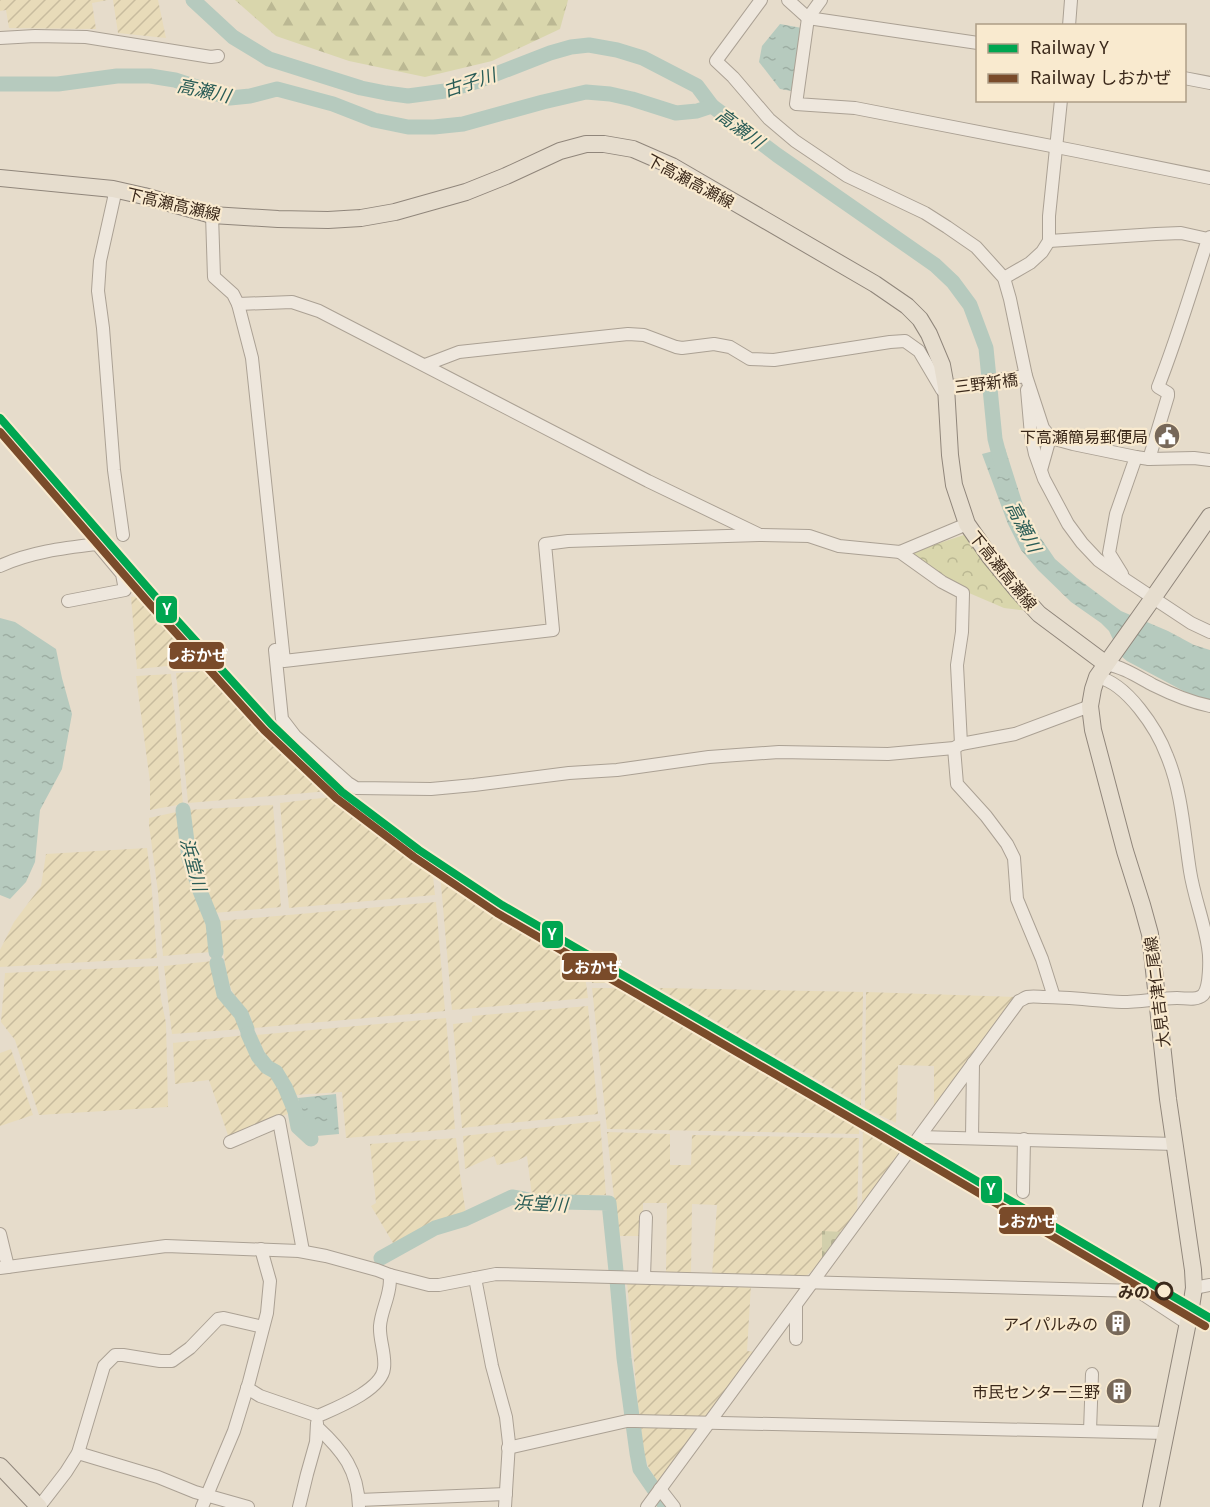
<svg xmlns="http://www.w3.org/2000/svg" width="1210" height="1507" font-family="Georgia,'Noto Sans JP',serif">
	<defs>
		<pattern id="farmland-furrows" width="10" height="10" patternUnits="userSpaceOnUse" patternTransform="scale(1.5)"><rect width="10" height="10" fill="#e8dbb9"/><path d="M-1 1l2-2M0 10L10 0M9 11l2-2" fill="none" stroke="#c8bc9e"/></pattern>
		<pattern id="forest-firs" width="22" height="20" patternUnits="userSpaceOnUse" patternTransform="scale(1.5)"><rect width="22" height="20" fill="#d9d6ac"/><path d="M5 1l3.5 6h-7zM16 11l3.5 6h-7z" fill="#bbb893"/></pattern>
		<pattern id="cemetery-stones" width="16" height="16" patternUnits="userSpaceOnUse" patternTransform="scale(1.5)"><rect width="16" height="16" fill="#d2cfac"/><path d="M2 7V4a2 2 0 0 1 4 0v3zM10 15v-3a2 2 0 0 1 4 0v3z" fill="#b5b293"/></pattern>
		<pattern id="park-crowns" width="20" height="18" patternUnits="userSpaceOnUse" patternTransform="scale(1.5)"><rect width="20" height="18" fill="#d9d6ac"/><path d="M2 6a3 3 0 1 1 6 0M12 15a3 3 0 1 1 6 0" fill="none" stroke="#bbb893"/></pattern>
		<pattern id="water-ripples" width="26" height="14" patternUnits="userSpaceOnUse" patternTransform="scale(1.5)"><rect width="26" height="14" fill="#b6cabe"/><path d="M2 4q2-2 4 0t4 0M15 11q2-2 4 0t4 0" fill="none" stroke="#9daea3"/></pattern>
	</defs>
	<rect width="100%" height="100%" fill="#e6dccb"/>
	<g fill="url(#farmland-furrows)">
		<polygon points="0,0 108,0 92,3 96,29 9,28 6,10 0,11"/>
		<polygon points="113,0 158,0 166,38 118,33"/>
		<polygon points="145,595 187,643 188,664 137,669 131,597"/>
		<polygon points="204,671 248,720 253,717 329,791 188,803 176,673"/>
		<polygon points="171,674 183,804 150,810 150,782 136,676"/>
		<polygon points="339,796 373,824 370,830 433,876 435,895 289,908 280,803"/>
		<polygon points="273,805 281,907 214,913 199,877 192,852 188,810"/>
		<polygon points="181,811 187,852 192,874 206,910 211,934 211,952 163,956 158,892 149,825 149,818"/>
		<polygon points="147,848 151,880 157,958 0,967 0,950 14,922 41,886 46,854"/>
		<polygon points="440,873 578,952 583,960 588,998 452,1010"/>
		<polygon points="436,902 445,1011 253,1028 250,1015 233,993 227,978 219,921"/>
		<polygon points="589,958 630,983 592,983"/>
		<polygon points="213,961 223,1001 238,1016 242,1029 172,1034 164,966"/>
		<polygon points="158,966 161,999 166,1023 168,1107 39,1115 15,1040 1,1022 5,973"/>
		<polygon points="592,988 623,988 658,1005 660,1003 859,1118 859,1134 607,1129"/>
		<polygon points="659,988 863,992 861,1105 658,988"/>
		<polygon points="866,992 1017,997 934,1111 934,1066 898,1065 896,1123 865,1108"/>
		<polygon points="588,1006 598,1114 462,1128 453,1024 472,1022 472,1016"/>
		<polygon points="446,1018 455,1129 346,1138 342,1092 294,1095 282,1073 269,1061 256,1035"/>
		<polygon points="246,1035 257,1061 263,1069 273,1076 290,1113 229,1138 209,1080 175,1084 173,1043"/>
		<polygon points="11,1049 33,1115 0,1126 0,1053"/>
		<polygon points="863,1120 906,1147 862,1208"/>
		<polygon points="600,1121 606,1195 555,1195 542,1197 532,1196 527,1156 516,1161 497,1165 494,1156 465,1169 463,1136"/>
		<polygon points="607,1132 670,1134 670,1165 691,1165 692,1135 859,1138 857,1215 822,1264 807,1275 802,1277 712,1275 717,1205 692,1204 691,1275 666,1274 667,1203 643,1203 643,1236 618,1236"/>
		<polygon points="456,1138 460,1174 466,1214 439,1223 396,1248 371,1206 376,1203 370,1144"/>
		<polygon points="627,1282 751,1285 747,1351 756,1352 707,1419 639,1418"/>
		<polygon points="641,1425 691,1427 694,1429 695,1433 659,1485 648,1466 643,1450"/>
	</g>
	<polygon fill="url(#forest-firs)" points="235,0 568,0 560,29 492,61 425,77 349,61 276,36"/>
	<polygon fill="url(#cemetery-stones)" points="822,1231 844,1232 822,1264"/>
	<polygon fill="url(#park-crowns)" points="970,533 1029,611 1004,608 962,590 909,553"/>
	<g fill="url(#water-ripples)">
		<polygon points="780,24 802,28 792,91 780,89 759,62 762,46"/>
		<polygon points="1005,448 1025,511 1040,537 1055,559 1077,578 1121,611 1168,631 1194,645 1210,650 1210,700 1191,695 1127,661 1121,656 1109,631 1101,623 1071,602 1038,570 1021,550 1008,524 982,454"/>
		<polygon points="0,618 15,622 56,649 62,678 72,714 62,769 40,810 35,862 26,882 10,899 0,895"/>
		<polygon points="336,1094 339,1134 317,1136 303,1122 298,1098"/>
	</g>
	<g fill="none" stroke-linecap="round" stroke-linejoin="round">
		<g stroke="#b6cabe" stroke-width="15">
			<polyline points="193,0 233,37 269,59 361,88 386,93 408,96 445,91 478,81 550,53 571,47 589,45 617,50 643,58 697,86 712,106 777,155 935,265 953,282 970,305 986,348 995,439 1003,470"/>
			<polyline points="0,84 58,84 117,76 150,76 175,80 230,98 250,96 277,89 333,104 374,120 408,127 434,127 463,124 543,102 586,92 610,94 632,99 676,113 697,111 712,106"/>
			<polyline points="183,810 189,858 200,891 213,923 216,952"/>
			<polyline points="217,963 224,994 241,1014 247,1029"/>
			<polyline points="248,1034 258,1056 267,1067 276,1072 285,1087 295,1111 298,1127 311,1139"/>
			<polyline points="381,1258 435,1228 465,1219 512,1197 524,1199 541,1203 560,1202 609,1203 616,1271"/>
			<polyline points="617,1280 624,1358 637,1453 640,1469 665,1505"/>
		</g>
		<defs>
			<g id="minor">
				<polyline points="761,0 716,61 733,77 769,119 795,141 847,176 925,213 947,227 976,247 1004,278 1010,299 1026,376 1043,428 1051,438 1073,444 1136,457 1149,459 1194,458 1210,460"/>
				<polyline points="788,0 808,18 978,43"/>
				<polyline points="821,0 808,18 796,104 855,108 1077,151 1210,178"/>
				<polyline points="1069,26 1071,0"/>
				<polyline points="0,38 35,36 86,37 211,57 218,56"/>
				<polyline points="1184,78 1210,83"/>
				<polyline points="113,189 114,198 100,261 98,291 103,328 114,470 123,535"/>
				<polyline points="212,215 214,277 233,294 238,304 252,358 284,661 553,630 545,544 568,541 759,535 809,536 839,546 900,552 967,524"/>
				<polyline points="1049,241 1156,234 1181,233 1208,239"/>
				<polyline points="1004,278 1030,263 1042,252 1049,241 1049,216 1061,100"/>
				<polyline points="238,304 292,302 319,311 648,481 758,534"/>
				<polyline points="425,365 459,352 628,334 644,335 676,347 682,348 714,344 730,347 750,359 774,360 890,342 905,341 919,351 942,390 946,387 1026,376"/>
				<polyline points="1027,390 1031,435 1035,454 1044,479 1068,524 1082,543 1098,560 1126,580 1191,623 1210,632"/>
				<path d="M1149,459L1168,396V393L1158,387C1177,339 1192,288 1208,239L1210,237"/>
				<polyline points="1041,470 1048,445 1045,432"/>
				<polyline points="900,552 942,582 963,593 962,632 957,665 961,744"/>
				<path d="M0,566C30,552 64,548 97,544L122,574L125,590L68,601"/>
				<polyline points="1122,574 1109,553 1116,514 1136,457"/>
				<polyline points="275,650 282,719 295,736 348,783 356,788 431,789 474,785 569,773 617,770 709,757 779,752 888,754 954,748 961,744 1015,734 1090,706"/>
				<path d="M1106,664C1123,667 1138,677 1153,685C1171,694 1190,702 1210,706"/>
				<polyline points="954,748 957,784 986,816 1007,844 1014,858 1017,899 1042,959 1054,997"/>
				<polyline points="920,1137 1175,1144"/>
				<polyline points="972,1138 973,1063"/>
				<polyline points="230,1142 279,1121 303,1251"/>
				<polyline points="1023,1192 1024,1139"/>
				<polyline points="0,1234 8,1267"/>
				<polyline points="0,1268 166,1246 299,1251 326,1256 377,1270 390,1275 429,1285 439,1285 496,1274 1138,1291 1188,1324"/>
				<polyline points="644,1277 646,1217"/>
				<polyline points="475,1278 492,1366 506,1417 509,1443 505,1507"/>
				<polyline points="1194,1288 1210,1285"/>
				<polyline points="796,1305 796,1339"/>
				<path d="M247,1388L260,1396L318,1416C336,1408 382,1390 384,1368C386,1355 379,1339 380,1326C381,1313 387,1302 389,1289C390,1285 390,1280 390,1275"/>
				<path d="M317,1427C343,1451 358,1470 359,1507"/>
				<polyline points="1090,1431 1092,1374"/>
				<polyline points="508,1448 627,1421 635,1421 1166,1433"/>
				<polyline points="78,1453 158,1477 195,1492 248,1507"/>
				<polyline points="660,1489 674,1507"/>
				<polyline points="359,1500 506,1494"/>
				<polyline points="39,1507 66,1472 78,1453 104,1366 115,1355 123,1355 160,1361 172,1361 190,1348 218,1319 224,1318 263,1327"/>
				<polyline points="202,1507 234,1431 249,1382 267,1313 270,1281 261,1249"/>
				<polyline points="299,1507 307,1474 316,1442 317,1423"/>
				<path d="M647,1507L1019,1001C1022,1000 1024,998 1027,997C1033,996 1040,997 1045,997C1071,997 1097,1001 1122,1002C1141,1002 1159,998 1177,998C1186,998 1196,1001 1203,995C1210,987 1210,958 1208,947C1204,921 1194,897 1190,871C1184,833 1182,792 1167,756C1157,729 1127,683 1097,677"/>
			</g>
			<g id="major">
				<polyline points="0,178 113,189 144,196 212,215 278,219 328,220 361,218 395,212 466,192 506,176 560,151 586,144 604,144 633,149 672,166 875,284 907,306 920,319 929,334 942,365 946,387 950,455 954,485 967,524 990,557 1018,591 1039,614 1106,664"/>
				<polyline points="0,1466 39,1507"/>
				<polyline points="1151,1507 1191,1307 1194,1288 1193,1270 1168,1099 1150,934 1142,905 1125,851 1093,730 1090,706 1093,689 1097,677 1153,598 1210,516"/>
			</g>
		</defs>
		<use href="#minor" stroke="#aba194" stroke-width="14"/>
		<use href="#major" stroke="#90867b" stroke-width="18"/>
		<use href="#minor" stroke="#eee7dd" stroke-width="12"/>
		<use href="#major" stroke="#e6ddce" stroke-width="16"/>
		<defs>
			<polyline id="rail-1" points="0,418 154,595 271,724 342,792 419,850 502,905 885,1127 1210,1318"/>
			<polyline id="rail-2" points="0,432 147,601 264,730 336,798 414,857 497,913 880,1135 1205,1326"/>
		</defs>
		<use href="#rail-1" stroke="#f9eacf" stroke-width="12"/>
		<use href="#rail-2" stroke="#f9eacf" stroke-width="12"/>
		<use href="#rail-1" stroke="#00a651" stroke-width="8"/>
		<use href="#rail-2" stroke="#7a4b2a" stroke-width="8"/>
	</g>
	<defs>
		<symbol id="civic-disc" viewBox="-11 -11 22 22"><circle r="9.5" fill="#776859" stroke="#f9eacf"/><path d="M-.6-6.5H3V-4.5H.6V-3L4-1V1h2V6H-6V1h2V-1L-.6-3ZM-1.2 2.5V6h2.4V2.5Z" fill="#fff"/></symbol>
		<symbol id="building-disc" viewBox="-11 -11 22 22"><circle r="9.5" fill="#776859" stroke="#f9eacf"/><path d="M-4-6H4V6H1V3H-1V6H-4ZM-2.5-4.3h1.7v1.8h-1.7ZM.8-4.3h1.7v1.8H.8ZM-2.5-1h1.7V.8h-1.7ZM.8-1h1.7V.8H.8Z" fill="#fff"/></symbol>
	</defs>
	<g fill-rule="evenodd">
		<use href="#civic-disc" x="1152" y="421" width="30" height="30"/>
		<use href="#building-disc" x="1103" y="1308" width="30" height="30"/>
		<use href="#building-disc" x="1104" y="1376" width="30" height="30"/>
	</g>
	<circle fill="#f9eacf" stroke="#3b291b" stroke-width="3" cx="1164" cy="1291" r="8"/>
	<g text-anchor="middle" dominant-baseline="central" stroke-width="4.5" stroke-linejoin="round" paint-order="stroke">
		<g font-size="16" fill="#3b291b" stroke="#f9eacf">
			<text transform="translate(691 180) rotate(28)">下高瀬高瀬線</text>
			<text transform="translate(174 203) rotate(13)">下高瀬高瀬線</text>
			<text transform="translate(986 382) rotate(-7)">三野新橋</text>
			<text transform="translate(1004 570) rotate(51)">下高瀬高瀬線</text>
			<text transform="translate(1156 992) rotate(-97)">大見吉津仁尾線</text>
		</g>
		<g font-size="16" fill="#3b291b" stroke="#f9eacf" text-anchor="end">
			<text x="1148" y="436">下高瀬簡易郵便局</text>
			<text x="1098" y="1323">アイパルみの</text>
			<text x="1100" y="1391">市民センター三野</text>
		</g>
		<g font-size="16" font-weight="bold" fill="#3b291b" stroke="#f9eacf" text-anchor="end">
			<text x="1150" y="1291">みの</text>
		</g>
		<g font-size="18" font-style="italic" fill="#295c56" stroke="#f9eacf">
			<text transform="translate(469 81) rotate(-18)">古子川</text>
			<text transform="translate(204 89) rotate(12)">高瀬川</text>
			<text transform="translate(741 127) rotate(36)">高瀬川</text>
			<text transform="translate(1025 526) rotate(63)">高瀬川</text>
			<text transform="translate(195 864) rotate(75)">浜堂川</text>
			<text transform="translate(541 1202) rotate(3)">浜堂川</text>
		</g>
	</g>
	<g stroke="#f9eacf" stroke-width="2">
		<rect x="155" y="595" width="23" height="29" rx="6" fill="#00a651"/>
		<rect x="168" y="641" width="57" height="29" rx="6" fill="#7a4b2a"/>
		<rect x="541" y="920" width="23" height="29" rx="6" fill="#00a651"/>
		<rect x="561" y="952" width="57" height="29" rx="6" fill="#7a4b2a"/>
		<rect x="980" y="1175" width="23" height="29" rx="6" fill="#00a651"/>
		<rect x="998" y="1206" width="57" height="29" rx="6" fill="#7a4b2a"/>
	</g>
	<g font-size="16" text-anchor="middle" font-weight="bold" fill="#fff">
		<text x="167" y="615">Y</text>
		<text x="196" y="661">しおかぜ</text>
		<text x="552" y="940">Y</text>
		<text x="590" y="973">しおかぜ</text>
		<text x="991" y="1195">Y</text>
		<text x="1026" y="1227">しおかぜ</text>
	</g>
	<rect x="976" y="24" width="210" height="78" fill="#f9eacf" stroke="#ad9d87" stroke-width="1.5"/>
	<rect x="988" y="44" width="30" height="9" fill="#00a651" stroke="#ad9d87" stroke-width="1.5"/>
	<text x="1030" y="54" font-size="18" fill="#3b291b">Railway Y</text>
	<rect x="988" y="74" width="30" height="9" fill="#7a4b2a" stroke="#ad9d87" stroke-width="1.5"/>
	<text x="1030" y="84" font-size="18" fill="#3b291b">Railway しおかぜ</text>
</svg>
